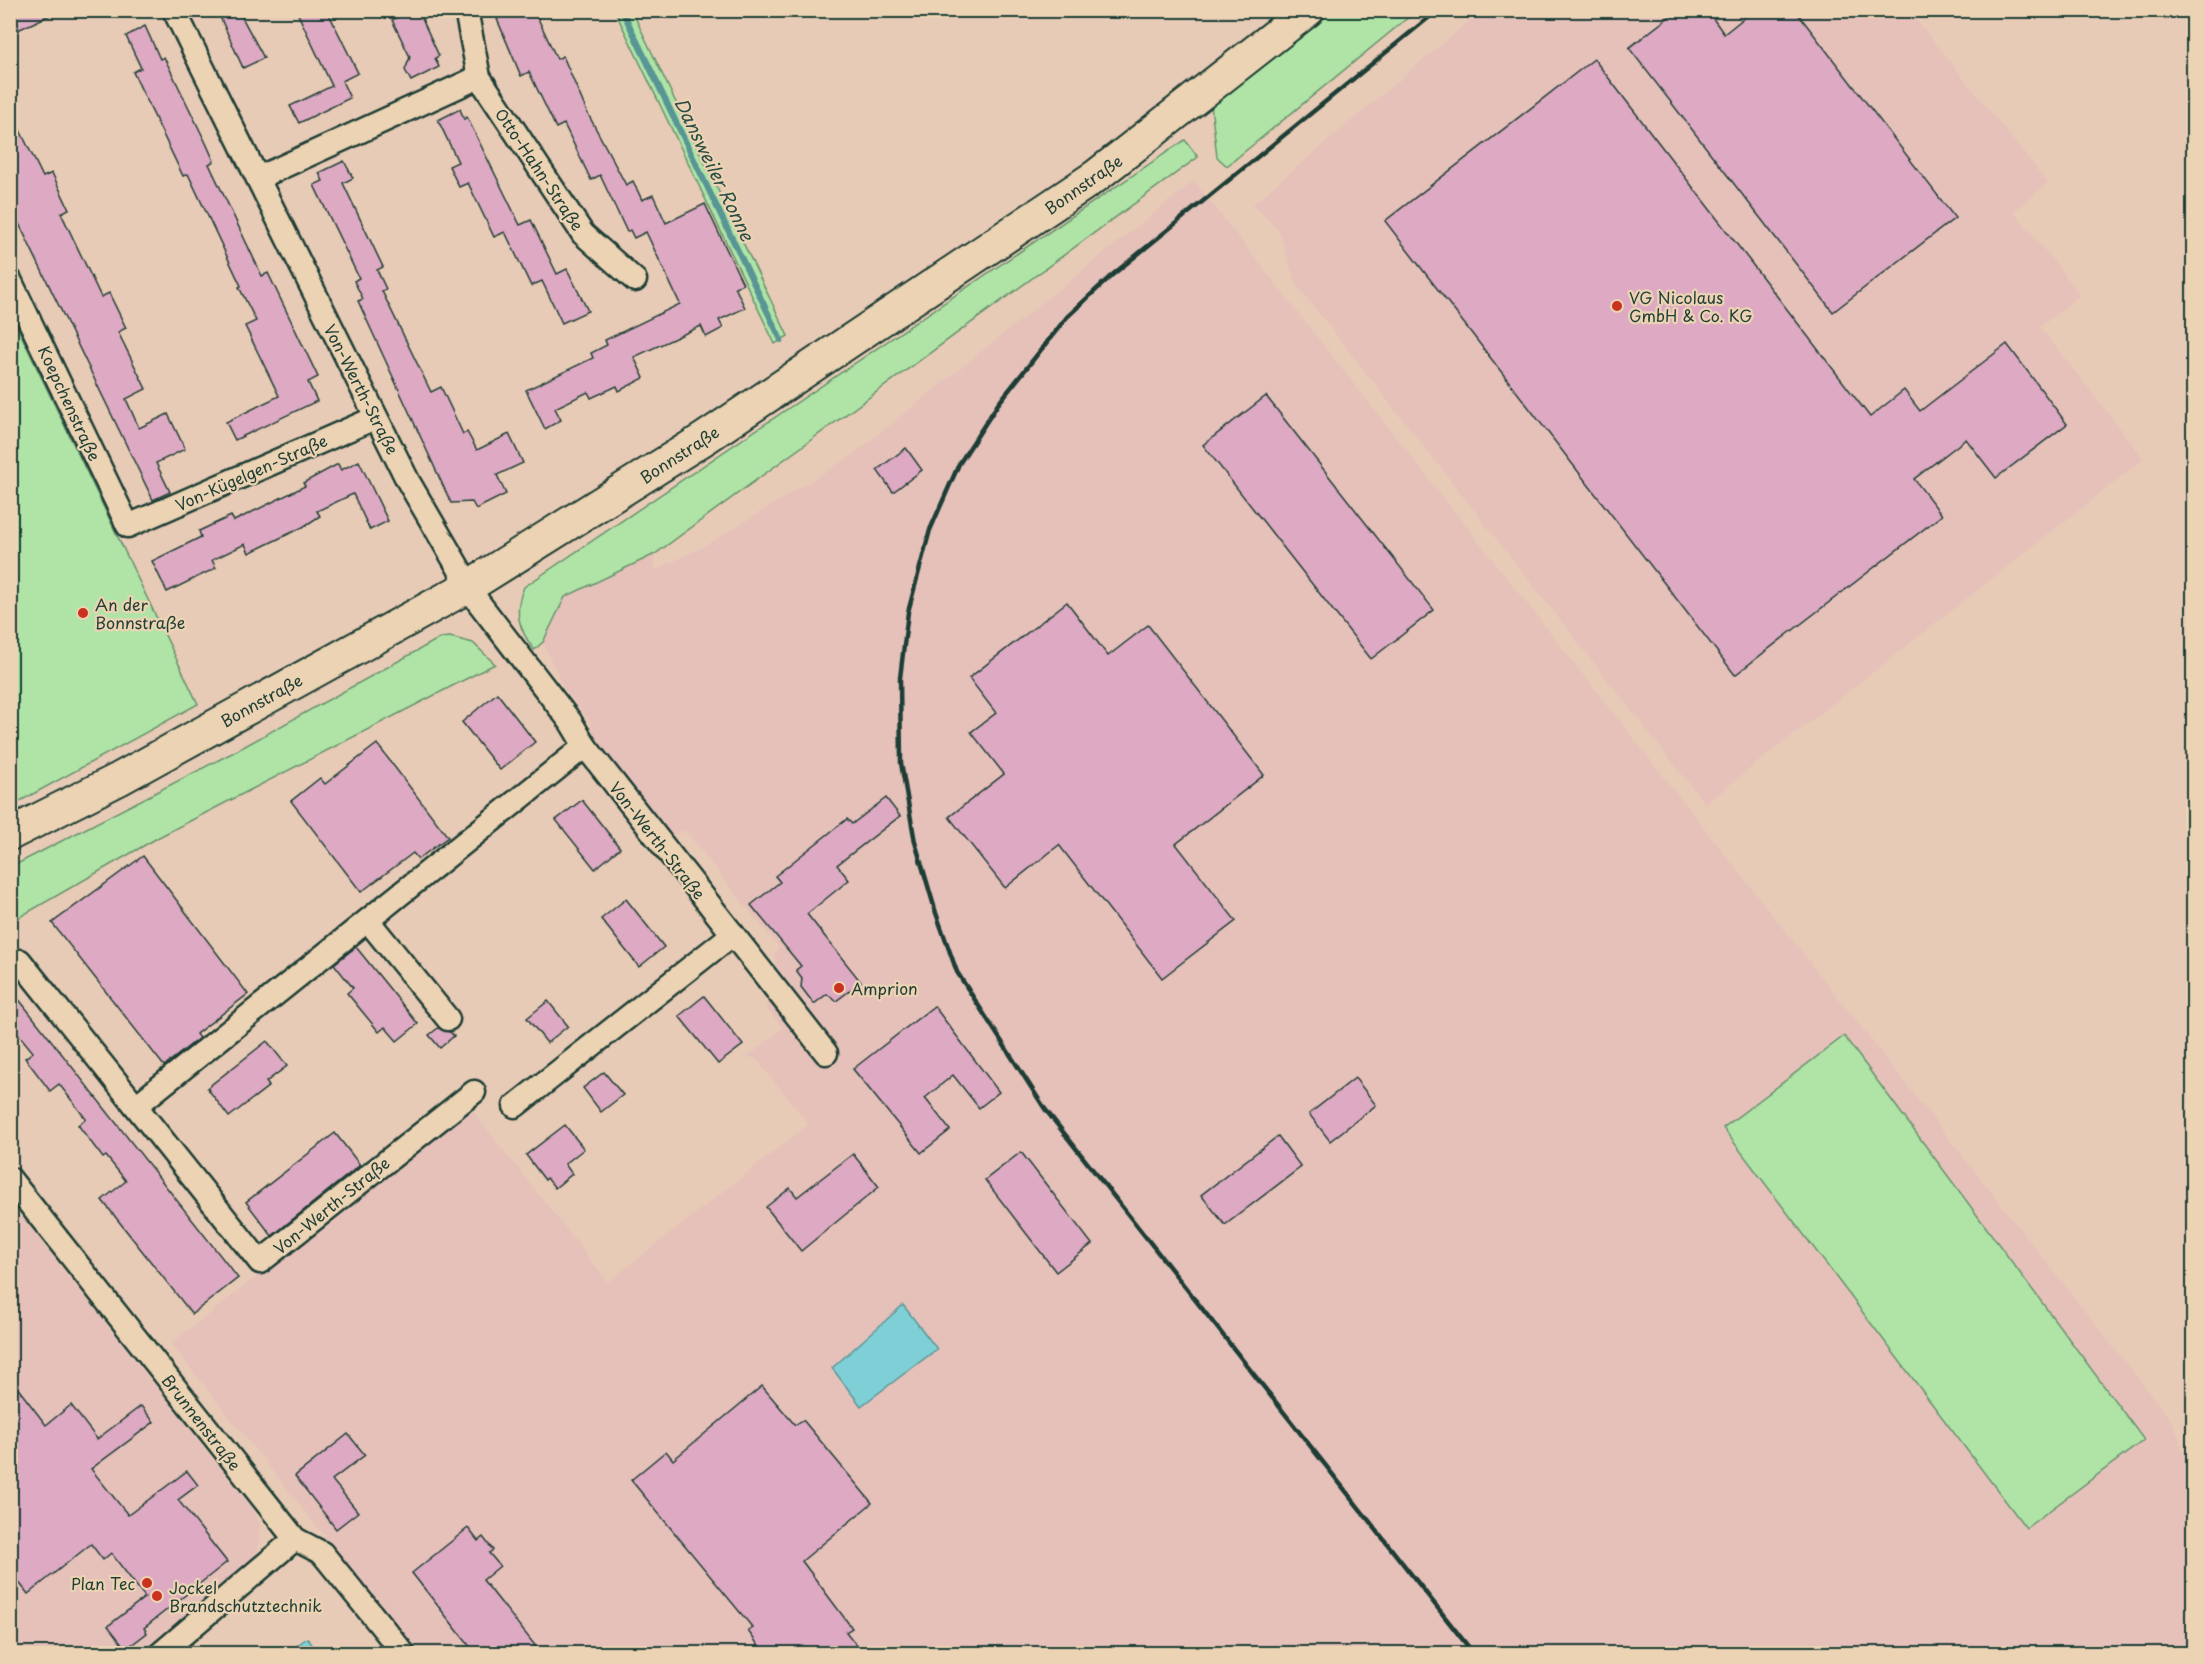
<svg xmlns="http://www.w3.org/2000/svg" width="2204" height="1664" font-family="'Playpen Sans',sans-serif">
	<rect width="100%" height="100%" fill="#e8cbb6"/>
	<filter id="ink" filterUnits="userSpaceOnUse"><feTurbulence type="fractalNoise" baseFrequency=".0167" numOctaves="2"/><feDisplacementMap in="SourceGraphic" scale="12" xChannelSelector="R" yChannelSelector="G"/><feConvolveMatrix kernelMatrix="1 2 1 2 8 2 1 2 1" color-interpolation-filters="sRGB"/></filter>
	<g filter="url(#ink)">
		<g fill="#e5c1ba">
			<polygon points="1481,11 1909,11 2048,183 2014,211 2080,295 2040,327 2144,459 1705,804 1296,284 1279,231 1253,204"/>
			<polygon points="1194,181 2174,1424 2189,1471 2193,1478 2193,1653 418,1653 171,1344 470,1108 608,1282 803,1129 808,1123 755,1058 747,1057 783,1028 765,1006 790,986 776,967 774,953 779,948 685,830 676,835 670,833 593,736 590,722 563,687 543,642 565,597 655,554 653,571 703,547 850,457"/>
			<polygon points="10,1202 253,1509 260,1524 258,1551 246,1569 138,1653 11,1653"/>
		</g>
		<g fill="#afe4a6" stroke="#67906d" stroke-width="1.5">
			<polygon points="615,11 632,11 774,307 788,336 775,344"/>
			<polygon points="1330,11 1416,11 1227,166 1217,157 1211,105"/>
			<path d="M1185,140L1198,157L655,554L565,597L543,642L534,650C519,629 513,612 524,587Z"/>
			<polygon points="10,312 198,704 11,806 10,806"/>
			<polygon points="450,637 473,643 495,664 159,837 11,922 11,867 236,751 440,638"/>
			<polygon points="1844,1036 2144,1440 2026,1528 1723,1128"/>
		</g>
		<g fill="#7fd0d6" stroke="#599595" stroke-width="1.5">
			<polygon points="903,1305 937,1349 861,1406 832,1368"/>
			<polygon points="307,1638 319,1653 287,1653"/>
		</g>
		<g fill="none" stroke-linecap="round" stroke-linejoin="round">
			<polyline stroke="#599595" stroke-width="6" points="622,10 781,340"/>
		</g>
		<g fill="#dda9c3" stroke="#1f3d34" stroke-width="1.5">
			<polygon points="10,10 61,10 18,30"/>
			<polygon points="217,10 238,10 264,58 243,68"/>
			<polygon points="296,10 327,10 358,73 342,81 350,98 299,123 290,106 332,86"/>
			<polygon points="412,10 418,10 439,56 435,58 439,67 411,81 405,70 410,57 392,20"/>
			<polygon points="514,10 534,10 557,59 563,56 587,112 626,185 633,181 642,200 653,195 666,223 705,204 743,284 735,287 745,308 719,320 723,328 706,337 701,326 634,357 644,378 619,391 617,386 591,398 588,392 555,408 561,420 545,429 526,390 593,358 591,353 607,345 605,340 680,304 646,232 634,238 630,230 627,232 600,175 591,180 564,124 556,128 529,72 521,76 497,19"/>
			<polygon points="1678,10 1707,10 1724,34 1754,10 1795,10 1955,218 1833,312 1629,48"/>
			<polygon points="145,26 160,59 164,57 206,143 214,161 209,164 262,276 268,273 318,377 308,382 317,401 235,440 226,422 279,396 245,326 256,321 239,287 241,286 188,174 183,176 133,72 141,68 126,36"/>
			<polygon points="1594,59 1870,417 1904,390 1920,411 2007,344 2067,424 1996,478 1966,439 1914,479 1942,515 1735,675 1385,221"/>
			<polygon points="460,109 464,119 467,117 520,225 531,220 557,274 567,269 588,311 562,323 542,281 531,286 505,232 494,237 468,183 459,187 449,166 458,162 438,120"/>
			<polygon points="10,110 43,177 52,173 69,209 61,213 101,297 109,293 126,328 118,332 146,389 126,399 139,428 168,414 185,449 156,463 170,492 153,500 10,205"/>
			<polygon points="344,161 353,178 343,183 383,267 377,270 386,289 382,291 431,392 441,387 463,434 467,432 477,450 509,434 523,463 497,475 506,494 476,509 472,502 451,503 358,301 363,299 354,281 359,278 314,185 323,181 319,173"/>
			<polygon points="1266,396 1434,610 1371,659 1203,445"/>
			<polygon points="906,448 922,470 893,492 877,470"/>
			<polygon points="359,461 388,521 370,530 353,494 317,511 320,516 303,527 249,553 245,544 212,560 216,568 167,592 152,561 201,537 199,531 216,523 231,516 234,521 305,486 303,483 338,464 341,470"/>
			<polygon points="1067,602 1108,656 1148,625 1264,775 1176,844 1236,921 1162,978 1059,845 1005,888 949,817 1004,774 971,732 996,713 969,678"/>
			<polygon points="497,693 535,742 500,770 462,722"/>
			<polygon points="377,744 448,837 418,859 413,853 361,892 291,801 320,778 325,784"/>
			<polygon points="886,798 900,816 837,865 849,880 807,914 861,982 836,1001 827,994 814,1004 801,987 802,978 796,970 801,966 751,905 780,882 775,876 847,819 852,824"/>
			<polygon points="582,800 620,848 595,869 556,820"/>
			<polygon points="143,856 248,994 196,1034 199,1038 164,1066 52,923"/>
			<polygon points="626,899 664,947 639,967 601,919"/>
			<polygon points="356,947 418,1024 397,1041 385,1027 379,1032 347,993 353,988 334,964"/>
			<polygon points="10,988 238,1278 192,1314 102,1200 126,1181 106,1156 103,1158 78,1125 86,1119 59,1084 50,1091 25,1058 33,1052 10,1024"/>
			<polygon points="704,996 743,1045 718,1064 679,1016"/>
			<polygon points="548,1001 568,1026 547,1043 527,1018"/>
			<polygon points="934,1006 999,1092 979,1108 953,1075 925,1098 950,1130 921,1153 853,1069"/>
			<polygon points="438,1028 450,1032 454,1036 440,1048 429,1035"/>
			<polygon points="267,1041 287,1066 266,1082 269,1086 229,1117 207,1088"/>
			<polygon points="604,1072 623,1095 601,1112 583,1088"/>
			<polygon points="1355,1078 1376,1105 1330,1141 1309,1114"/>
			<polygon points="565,1125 584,1149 565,1164 572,1174 555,1188 547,1178 545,1180 526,1155"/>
			<polygon points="335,1133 360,1165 272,1236 246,1202"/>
			<polygon points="1278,1136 1301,1167 1225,1225 1201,1195"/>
			<polygon points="1021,1152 1092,1244 1056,1272 985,1180"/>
			<polygon points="853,1154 879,1187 801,1251 766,1207 790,1188 797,1197"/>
			<polygon points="10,1378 46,1425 71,1405 97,1439 141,1406 154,1422 91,1469 128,1515 187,1471 198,1485 178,1500 227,1562 144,1628 147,1633 126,1649 108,1626 145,1597 111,1553 103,1560 91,1544 28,1594 18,1581 10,1587"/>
			<polygon points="762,1386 795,1425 803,1420 872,1503 802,1561 852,1628 846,1632 863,1653 764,1653 748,1631 753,1628 631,1480 666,1451 673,1460"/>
			<polygon points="348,1434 365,1455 332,1480 358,1512 336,1529 295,1476"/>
			<polygon points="468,1528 478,1541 483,1537 493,1550 489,1553 500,1566 483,1580 541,1653 475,1653 412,1573"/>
		</g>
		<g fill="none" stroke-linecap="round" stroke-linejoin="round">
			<defs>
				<g id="minor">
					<polyline points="174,10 408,481 479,603 570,721 585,746 826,1053"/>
					<polyline points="466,10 479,77 583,234 635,280"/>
					<polyline points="258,178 479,77"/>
					<polyline points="10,280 128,526 375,418"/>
					<polyline points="369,922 448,1019"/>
					<polyline points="20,961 260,1262 474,1092"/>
					<polyline points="136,1106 585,746"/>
					<polyline points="515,1106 733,934"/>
					<polyline points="10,1179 295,1539 322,1553 404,1654"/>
					<polyline points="160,1654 295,1539"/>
				</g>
				<polyline id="secondary" points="10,834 119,779 469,586 705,438 1096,176 1308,10"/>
			</defs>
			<use href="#minor" stroke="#1f3d34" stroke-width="27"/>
			<use href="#secondary" stroke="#1f3d34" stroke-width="36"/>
			<use href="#minor" stroke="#ebd3b3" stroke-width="22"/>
			<use href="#secondary" stroke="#ebd3b3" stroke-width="32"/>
			<polyline stroke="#1f3d34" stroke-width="4.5" points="1438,10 1111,276 1067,317 998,404 959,464 930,530 908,612 900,678 901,763 915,842 936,913 957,972 1045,1109 1474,1654"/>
		</g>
	</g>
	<g fill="#c8321e" stroke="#ebd3b3" stroke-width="2">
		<circle cx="1617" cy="306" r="6"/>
		<circle cx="83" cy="613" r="6"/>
		<circle cx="839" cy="988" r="6"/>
		<circle cx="147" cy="1583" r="6"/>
		<circle cx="157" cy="1596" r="6"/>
	</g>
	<g text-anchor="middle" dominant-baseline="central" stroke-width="4.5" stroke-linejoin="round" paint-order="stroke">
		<g font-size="16" fill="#1f3d34" stroke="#ebd3b3">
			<text transform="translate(540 169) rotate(56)">Otto-Hahn-Straße</text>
			<text transform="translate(1083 184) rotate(-35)">Bonnstraße</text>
			<text transform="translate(362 389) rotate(63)">Von-Werth-Straße</text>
			<text transform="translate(70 403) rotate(65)">Koepchenstraße</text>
			<text transform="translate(679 454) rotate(-33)">Bonnstraße</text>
			<text transform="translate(251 472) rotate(-24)">Von-Kügelgen-Straße</text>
			<text transform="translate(261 700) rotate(-29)">Bonnstraße</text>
			<text transform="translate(658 840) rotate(52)">Von-Werth-Straße</text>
			<text transform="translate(331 1205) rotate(-39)">Von-Werth-Straße</text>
			<text transform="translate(202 1422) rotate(52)">Brunnenstraße</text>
		</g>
		<g font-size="16" fill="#1f3d34" stroke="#ebd3b3" text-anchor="start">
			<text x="1629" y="297">VG Nicolaus<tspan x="1629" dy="18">GmbH &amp; Co. KG</tspan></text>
			<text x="95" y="604">An der<tspan x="95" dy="18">Bonnstraße</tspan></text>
			<text x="851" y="988">Amprion</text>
			<text x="135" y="1583" text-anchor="end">Plan Tec</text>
			<text x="169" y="1587">Jockel<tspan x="169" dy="18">Brandschutztechnik</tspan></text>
		</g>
		<g font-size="18" font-style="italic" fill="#294c44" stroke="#ebd3b3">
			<text transform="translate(715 169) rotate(64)">Dansweiler Ronne</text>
		</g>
	</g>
	<rect width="2204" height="1664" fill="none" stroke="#ebd3b3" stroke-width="36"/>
	<rect x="18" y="18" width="2168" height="1628" fill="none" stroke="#1f3d34" stroke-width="2" filter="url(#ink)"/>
</svg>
